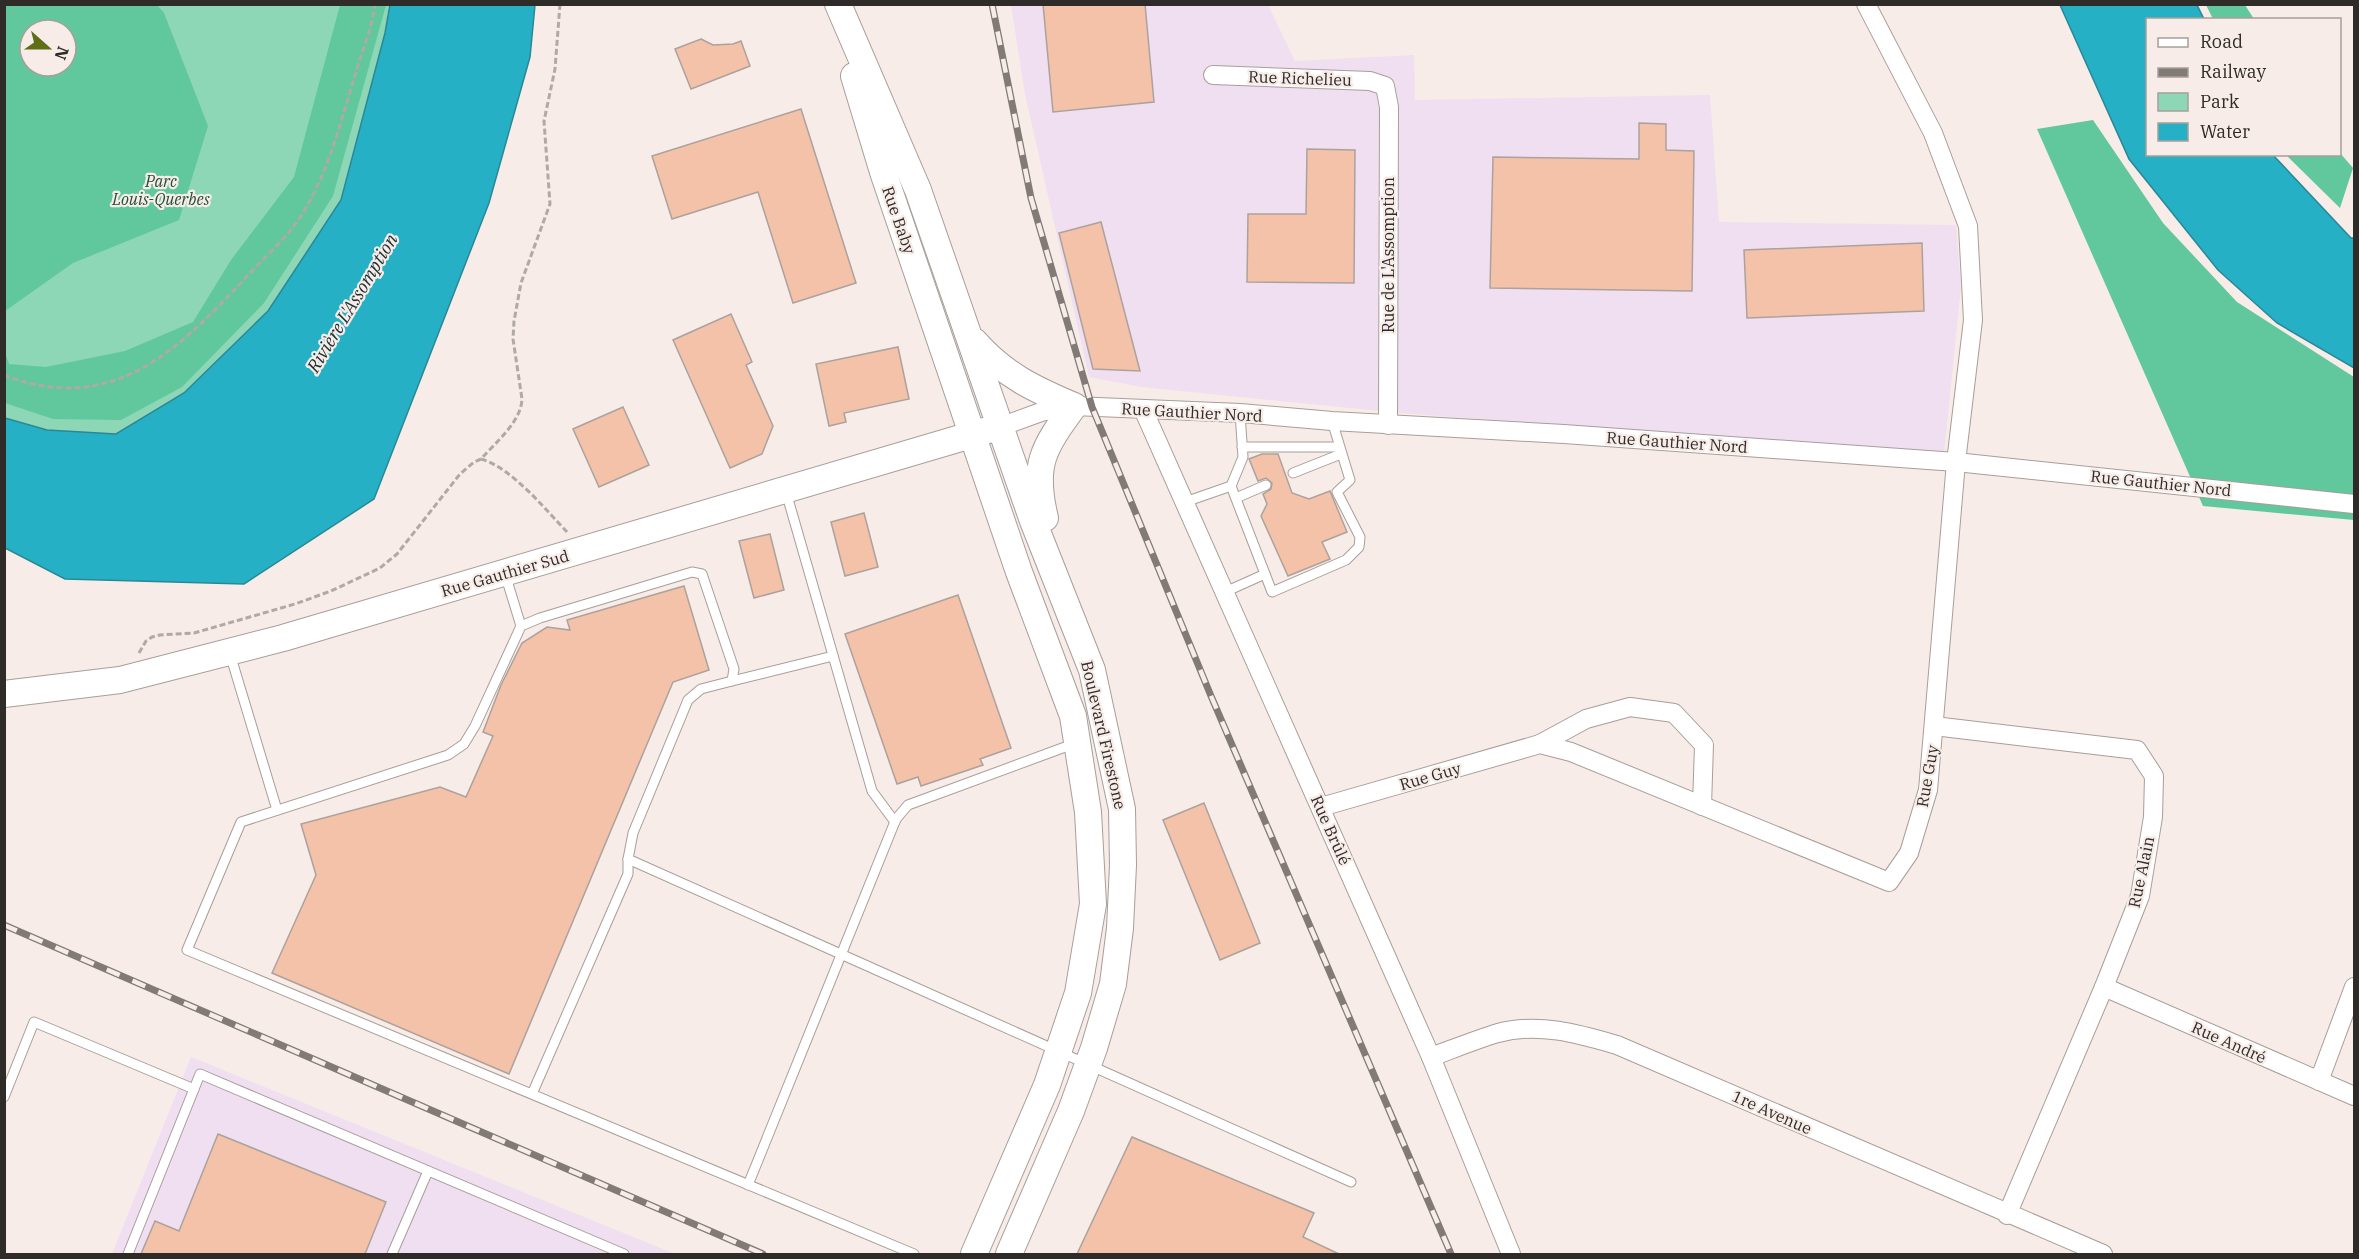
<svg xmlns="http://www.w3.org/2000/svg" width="2359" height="1259" font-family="'IBM Plex Serif',serif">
	<rect width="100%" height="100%" fill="#f7ece7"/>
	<g fill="#f0dff0">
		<polygon points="1011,5 1268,5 1295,61 1414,55 1415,100 1710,95 1719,222 1956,225 1961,287 1944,454 1400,413 1141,387 1089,377 1025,94"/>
		<polygon points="191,1057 675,1254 112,1254"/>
	</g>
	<path fill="#8dd6b6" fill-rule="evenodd" d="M4,5H389L385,33L341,200L268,311L184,393L116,435L47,430L5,418ZM30,30H66V66H30Z"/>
	<g fill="#61c79d" fill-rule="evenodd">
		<path d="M5,4L157,5L164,13L208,126L179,220L73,263L5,311ZM30,30H66V66H30Z"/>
		<polygon points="340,5 386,5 333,196 264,303 182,387 121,420 53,419 5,403 5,352 9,364 46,367 125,351 193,322 231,260 294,177"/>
		<polygon points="2206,5 2245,5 2254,19 2213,19"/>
		<polygon points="2093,120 2163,223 2237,302 2354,377 2354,520 2203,506 2037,129"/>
		<polygon points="2340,153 2353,168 2340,208 2286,155 2340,154"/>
	</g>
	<g fill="#26b0c5" stroke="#298896" stroke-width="1.5">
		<polygon points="390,4 535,5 530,57 489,203 374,499 244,584 65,579 5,548 5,418 47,430 116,434 184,393 268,311 341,200 385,33"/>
		<polygon points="2060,5 2197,5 2204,19 2148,20 2148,154 2273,155 2351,238 2354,238 2354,368 2277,323 2218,270 2129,159"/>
	</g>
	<g fill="#f4c1a9" stroke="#aca29d" stroke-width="1.5">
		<polygon points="1043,4 1145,4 1154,102 1053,112"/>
		<polygon points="701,39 713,45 733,44 741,41 750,66 691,89 675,49"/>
		<polygon points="801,109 856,283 793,303 758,192 672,219 652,156"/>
		<polygon points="1639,123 1666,124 1666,150 1694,151 1692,291 1490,288 1493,157 1639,159"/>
		<polygon points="1307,149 1355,150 1354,283 1247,282 1248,214 1306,214"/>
		<polygon points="1101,222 1140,371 1093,369 1059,233"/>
		<polygon points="1922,243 1924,311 1747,318 1744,250"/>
		<polygon points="731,314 752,362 746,365 773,426 762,454 730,468 673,340"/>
		<polygon points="898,347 909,399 844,413 846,422 829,426 816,364"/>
		<polygon points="623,407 649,465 599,487 573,429"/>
		<polygon points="1262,454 1278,454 1292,493 1309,499 1330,491 1347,532 1322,542 1330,559 1288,576 1261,516 1267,504 1263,494 1271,489 1272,483 1266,478 1258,481 1249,459"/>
		<polygon points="864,513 878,567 845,576 831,522"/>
		<polygon points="770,534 784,590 754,598 739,541"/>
		<polygon points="684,586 709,670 673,682 509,1074 272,973 316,875 301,824 440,787 466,797 493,736 483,732 501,685 522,643 547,627 570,630 567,620"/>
		<polygon points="958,595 1011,748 980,759 983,765 921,786 918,777 897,784 845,634"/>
		<polygon points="1204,803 1260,943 1220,960 1163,820"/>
		<polygon points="218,1134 386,1202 365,1254 141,1254 155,1221 179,1231"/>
		<polygon points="1132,1137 1314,1213 1303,1237 1339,1254 1077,1254"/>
	</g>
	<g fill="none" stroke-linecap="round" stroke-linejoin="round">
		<defs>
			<g id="lane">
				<polyline points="1240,413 1243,457 1231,486 1272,592 1346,560 1359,547 1360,537 1337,492 1350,480 1332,421"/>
				<polyline points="1242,447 1339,447"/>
				<polyline points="1293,473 1341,454"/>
				<polyline points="786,492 872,791 895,822"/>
				<polyline points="1236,498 1266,485"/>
				<polyline points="1185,502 1231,486"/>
				<polyline points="505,574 521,626"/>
				<polyline points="1225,592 1265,574"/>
				<polyline points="230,654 277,810"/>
				<polyline points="732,681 833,656"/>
				<polyline points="628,859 1351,1182"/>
				<polyline points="532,1094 628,874 628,859 633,833 688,700 701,689 732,681 734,669 702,574 692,572 540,618 521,626 475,726 464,744 448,755 241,822 187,950 914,1254"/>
				<polyline points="4,1097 34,1022 194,1089"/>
				<polyline points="748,1185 896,819 908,805 1076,743"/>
				<polyline points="128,1254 200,1074 624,1254"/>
				<polyline points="392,1254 428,1171"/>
			</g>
			<g id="street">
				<polyline points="1213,75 1370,81 1385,86 1389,107 1388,425"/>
				<polyline points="1143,409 1431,1057 1511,1254"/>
				<polyline points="1000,427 1041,412 1074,406 1240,413 1332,421 1564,434 1956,462 2354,504"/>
				<polyline points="1934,726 2137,750 2154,776 2153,817 2140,896 2104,987 2007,1215"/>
				<polyline points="1540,744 1586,719 1630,707 1674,713 1704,745 1702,806"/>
				<polyline points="1321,807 1540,744 1571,752 1889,882 1909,853 1928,790 1956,462 1973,320 1968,226 1933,133 1866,4"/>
				<polyline points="2104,987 2354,1096"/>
				<path d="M1431,1057C1453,1049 1475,1040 1498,1033C1538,1022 1579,1034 1617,1045L2103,1254"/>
				<polyline points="2319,1081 2354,987"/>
			</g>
			<g id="secondary">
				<polyline points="838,4 918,190 1033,521 1092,670 1122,809 1123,865 1120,928 1113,984 1094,1048 1071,1111 1009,1254"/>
				<polyline points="854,76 883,172 1019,572 1073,716 1088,812 1093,904 1078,993 1047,1085 974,1254"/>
				<path d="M975,342C1004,375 1034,389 1074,406C1043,448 1032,465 1045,518"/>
				<polyline points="4,694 120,680 283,638 988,430"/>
			</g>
		</defs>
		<use href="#lane" stroke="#a89e99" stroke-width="11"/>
		<use href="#street" stroke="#a89e99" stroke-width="20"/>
		<use href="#secondary" stroke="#a89e99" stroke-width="28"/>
		<g stroke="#b1a9a5" stroke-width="3" stroke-dasharray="6 3" stroke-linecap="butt">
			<path d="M4,375C112,417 179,350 247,276C265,257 291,234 304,211C329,170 341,121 355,75C362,52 372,28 375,4"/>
			<path d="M481,459C512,468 545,509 567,532"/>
			<path d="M139,653L146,641L152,637L160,635L194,633L295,604L331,591L380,568L397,554L460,474L474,462L481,459C496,442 521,422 522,399L513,339L514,321L521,283L550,204L544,121L555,69L560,4"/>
		</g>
		<use href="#lane" stroke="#fff" stroke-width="9"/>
		<use href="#street" stroke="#fff" stroke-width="18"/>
		<use href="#secondary" stroke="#fff" stroke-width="26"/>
		<defs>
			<g id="rail">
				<polyline points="992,4 1031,198 1092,407 1211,696 1451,1254"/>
				<polyline points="4,925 763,1254"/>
			</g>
		</defs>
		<use href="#rail" stroke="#817a77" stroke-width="7"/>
		<use href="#rail" stroke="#f7ece7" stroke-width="4.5" stroke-dasharray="14" stroke-linecap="butt"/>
	</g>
	<g text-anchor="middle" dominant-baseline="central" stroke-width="4.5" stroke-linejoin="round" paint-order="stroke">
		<g font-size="16" fill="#2f2b29" stroke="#f7ece7">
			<text transform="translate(1300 78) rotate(2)">Rue Richelieu</text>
			<text transform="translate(899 220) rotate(71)">Rue Baby</text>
			<text transform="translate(1388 255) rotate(-90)">Rue de L'Assomption</text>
			<text transform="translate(1192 412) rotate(3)">Rue Gauthier Nord</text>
			<text transform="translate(1677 442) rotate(4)">Rue Gauthier Nord</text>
			<text transform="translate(2161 483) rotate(6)">Rue Gauthier Nord</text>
			<text transform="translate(505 573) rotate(-16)">Rue Gauthier Sud</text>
			<text transform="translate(1104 735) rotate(77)">Boulevard Firestone</text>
			<text transform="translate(1430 776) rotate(-16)">Rue Guy</text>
			<text transform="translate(1927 776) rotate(-80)">Rue Guy</text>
			<text transform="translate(1331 830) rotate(66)">Rue Brûlé</text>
			<text transform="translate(2141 872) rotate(-78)">Rue Alain</text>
			<text transform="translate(2229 1042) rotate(24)">Rue André</text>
			<text transform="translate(1772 1112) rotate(24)">1re Avenue</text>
		</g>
		<g font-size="16" font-style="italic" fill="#214d3b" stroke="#f7ece7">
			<text x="161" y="181">Parc<tspan x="161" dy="18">Louis-Querbes</tspan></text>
		</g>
		<g font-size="18" font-style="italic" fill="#192f33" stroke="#f7ece7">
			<text transform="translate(352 303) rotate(-59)">Rivière L'Assomption</text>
		</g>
	</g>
	<rect width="2359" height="1259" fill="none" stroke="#2f2b29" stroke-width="12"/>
	<rect x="2146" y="18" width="195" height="138" fill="#f7ece7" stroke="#a79f9b" stroke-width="1.5"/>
	<rect x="2158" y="38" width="30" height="9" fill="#ffffff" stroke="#a79f9b" stroke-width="1.5"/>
	<text x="2200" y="48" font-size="18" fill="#2f2b29">Road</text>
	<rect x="2158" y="68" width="30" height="9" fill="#817a77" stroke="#a79f9b" stroke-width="1.5"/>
	<text x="2200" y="78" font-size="18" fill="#2f2b29">Railway</text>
	<rect x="2158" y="93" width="30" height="18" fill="#8dd6b6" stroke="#a79f9b" stroke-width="1.5"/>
	<text x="2200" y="108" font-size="18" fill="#2f2b29">Park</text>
	<rect x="2158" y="123" width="30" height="18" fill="#26b0c5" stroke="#a79f9b" stroke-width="1.5"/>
	<text x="2200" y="138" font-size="18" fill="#2f2b29">Water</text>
	<g transform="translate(48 48) rotate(111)"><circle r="28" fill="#f7ece7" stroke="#a79f9b" stroke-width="1.5"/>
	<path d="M0-4.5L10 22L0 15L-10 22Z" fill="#5f6e19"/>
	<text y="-9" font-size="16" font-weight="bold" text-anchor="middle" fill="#2f2b29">N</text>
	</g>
</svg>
